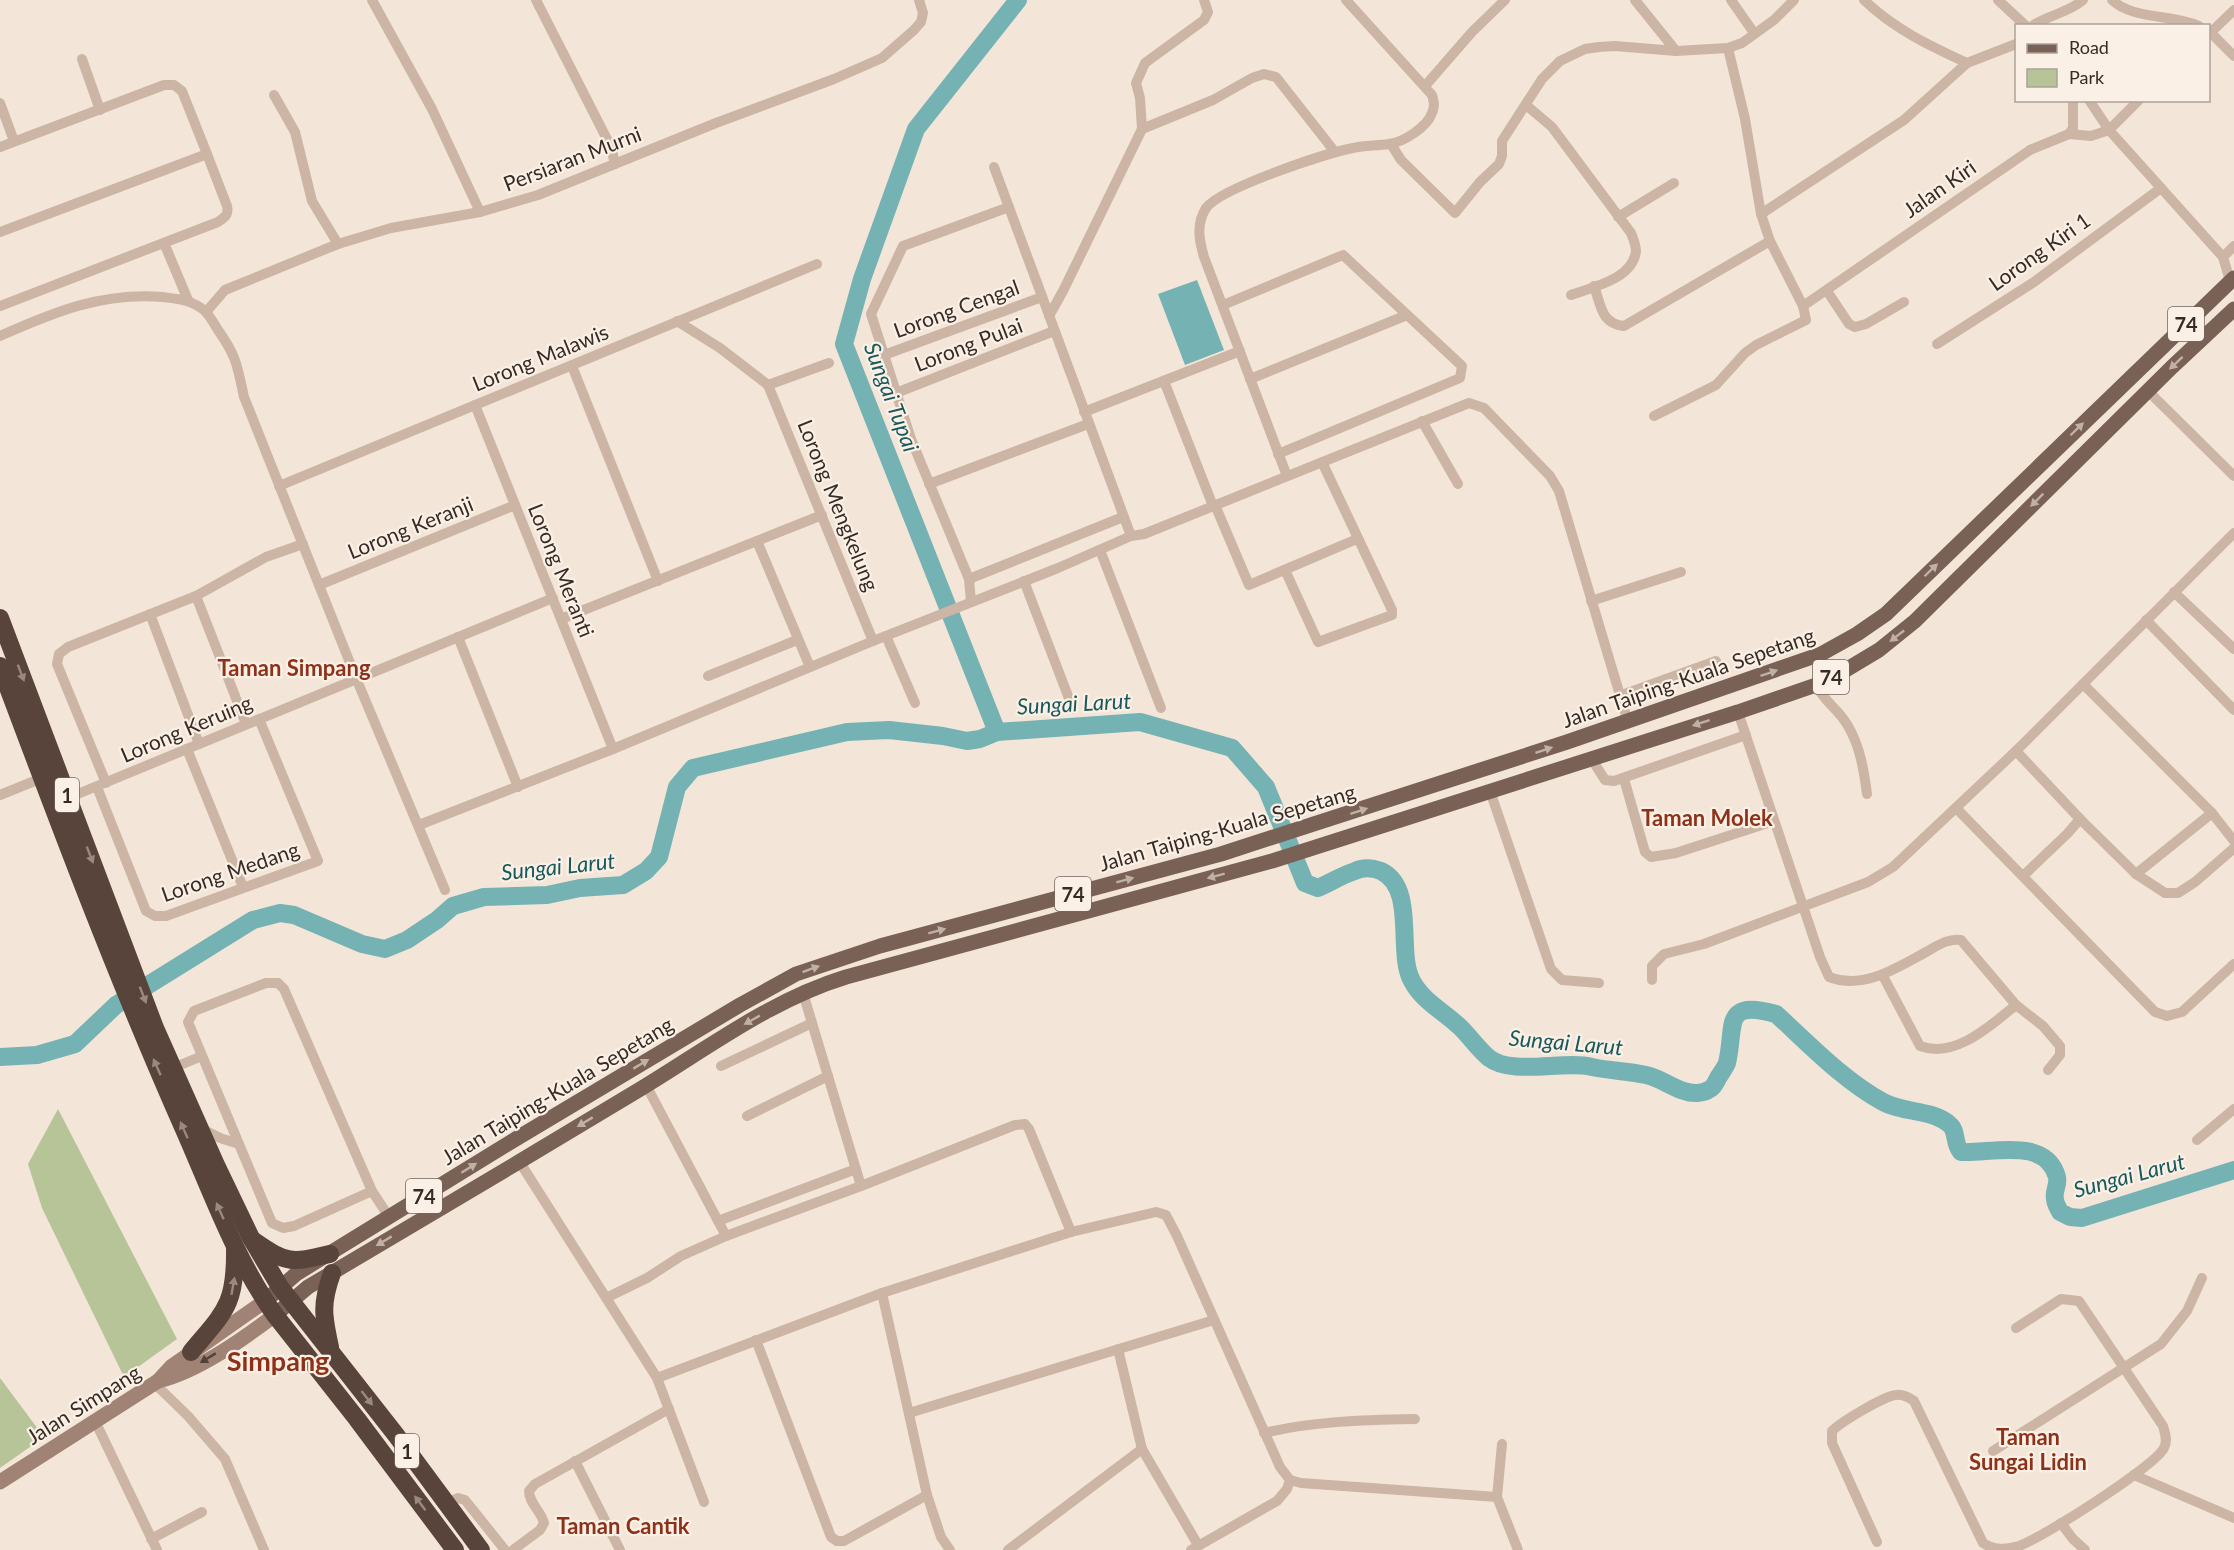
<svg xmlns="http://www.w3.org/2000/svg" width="2234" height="1550" font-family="Lato,sans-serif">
	<rect width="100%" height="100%" fill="#f3e6d9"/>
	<g fill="#b6c498">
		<polygon points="58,1109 177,1339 124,1377 42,1208 28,1164"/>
		<polygon points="0,1378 44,1437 0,1468"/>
	</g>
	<polygon fill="#75b2b3" points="1197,280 1224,350 1185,365 1158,294"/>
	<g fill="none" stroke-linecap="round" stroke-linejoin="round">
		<g stroke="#75b2b3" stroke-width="18">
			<polyline points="997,732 844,344 862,279 916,129 1018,0"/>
			<path d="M0,1057L37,1055L75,1044L116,1005L253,920L280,913L294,915L362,944L385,949L407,940L437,920L453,906L484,897L547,895L580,888L623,885L646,871L659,857L677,787L693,768L847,732L889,730L943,736L967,741L980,739L997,732L1140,722L1232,748L1266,787L1305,883L1318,888C1330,883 1342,875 1355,871C1363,867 1373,868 1381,871C1417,888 1396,953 1412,981C1423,1002 1445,1012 1461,1028C1471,1038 1479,1050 1489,1058C1512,1076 1564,1060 1592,1067C1610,1071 1629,1071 1646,1075C1660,1078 1671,1087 1684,1091C1692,1094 1703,1094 1710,1089C1714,1087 1716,1082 1718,1078C1721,1073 1725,1068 1727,1063C1736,1026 1721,999 1776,1014C1810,1045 1843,1080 1883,1102C1903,1113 1931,1109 1949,1124C1958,1131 1953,1143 1961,1152C1990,1154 2046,1136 2057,1177C2059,1184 2053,1192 2055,1199C2055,1204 2059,1209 2060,1212L2070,1217L2082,1218L2234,1170"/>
		</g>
		<g stroke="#ccb5a4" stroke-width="10">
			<polyline points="372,0 432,109 480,212"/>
			<polyline points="536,0 611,147 615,164"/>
			<polyline points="1635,0 1676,51"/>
			<polyline points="1731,0 1754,33"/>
			<path d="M1864,0C1894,29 1930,46 1967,63"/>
			<polyline points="1998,0 2026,26"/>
			<path d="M2112,0C2133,20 2172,14 2199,26"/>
			<path d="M2032,26C2048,15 2068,13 2083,0"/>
			<polyline points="2208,30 2234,56"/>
			<polyline points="2208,35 2234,10"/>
			<polyline points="82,59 100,110"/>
			<polyline points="1425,86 1472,32 1505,0"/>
			<polyline points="274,95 295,132 312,201 338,244"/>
			<polyline points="2089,100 2109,130 2223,257 2230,281"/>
			<polyline points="0,103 14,141"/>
			<path d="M1526,105L1552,127L1631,233C1633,238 1636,245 1636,251C1633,279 1593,287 1571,295"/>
			<polyline points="1142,129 1140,98 1136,83 1145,63 1204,20 1208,12 1204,0"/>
			<polyline points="2069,134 2073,128 2073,100"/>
			<polyline points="1391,144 1401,160 1455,213 1480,182 1499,164 1502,156 1502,141 1542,79 1560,61 1585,49 1599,47 1615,46 1676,51 1728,48 1742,43 1774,20 1794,0"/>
			<polyline points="0,147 164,85 174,85 182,91 207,154 0,232"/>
			<polyline points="994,167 1131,536"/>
			<polyline points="1761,214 1904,120 1967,63 2016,44"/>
			<polyline points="1618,217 1674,183"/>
			<polyline points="164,243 188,300"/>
			<polyline points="2223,257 2234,246"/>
			<path d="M1594,286C1601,305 1601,324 1624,326L1770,241"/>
			<polyline points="1827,291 1849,324 1855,327 1866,324 1904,302"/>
			<polyline points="1223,305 1343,255 1462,366 1460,378 1278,454"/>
			<path d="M0,306L218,222C225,217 229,215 227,206L207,154"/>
			<polyline points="1803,306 2030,150 2069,134 2091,136 2109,130 2139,100"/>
			<polyline points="206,312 225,290 338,244 391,228 480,212 538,195 716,123 834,79 882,58 914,30 921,22 923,13 919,0"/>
			<polyline points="1049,316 1063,291 1142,129 1213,100 1252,78 1264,74 1276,77 1335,152"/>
			<polyline points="677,321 720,348 768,385 873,641"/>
			<path d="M0,336C54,312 102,292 163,297C179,299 192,300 205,311C210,316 214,324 218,330C237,357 237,365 244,397L356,678L445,890"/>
			<polyline points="1937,344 2034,282 2161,188"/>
			<polyline points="884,355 1042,297"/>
			<polyline points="572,366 658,581"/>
			<polyline points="1250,379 1407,315"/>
			<polyline points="1164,381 1213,506"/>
			<polyline points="768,385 829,363"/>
			<polyline points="2148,391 2234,476"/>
			<polyline points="896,393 1054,331"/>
			<polyline points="475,405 613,749"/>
			<polyline points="1084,412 1240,351"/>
			<polyline points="1654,416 1716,385 1745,353 1756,345 1806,320 1803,306 1770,241 1761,214 1745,119 1728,48"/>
			<polyline points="1422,421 1458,484"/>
			<path d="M1287,476L1204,257C1199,240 1196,224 1206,208C1221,188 1326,153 1353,148C1365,145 1377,146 1389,144C1404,142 1427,127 1432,113C1435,106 1434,102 1432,95L1346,0"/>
			<polyline points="929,484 1088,424"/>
			<polyline points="279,486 817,264"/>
			<polyline points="1215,505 1249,585 1357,539"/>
			<polyline points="757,541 810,667"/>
			<polyline points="1100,550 1161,708"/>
			<polyline points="1285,570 1318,642 1392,615 1392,610 1322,462"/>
			<polyline points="969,579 1123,517"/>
			<polyline points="1024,581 1073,709"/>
			<polyline points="319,585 515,505"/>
			<polyline points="2174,592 2234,649"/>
			<polyline points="196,596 246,724"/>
			<polyline points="1591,601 1681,572"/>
			<polyline points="971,602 969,579 911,439 871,314 903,246 1009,207"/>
			<polyline points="150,614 199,744"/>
			<polyline points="561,619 822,515"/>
			<polyline points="2146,620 2234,710"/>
			<polyline points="886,636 915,703"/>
			<polyline points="458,637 518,787"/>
			<polyline points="708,676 797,640"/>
			<polyline points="2083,684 2212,813 2136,874"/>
			<path d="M1816,685C1825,703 1839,709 1848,726C1860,746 1864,771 1867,794"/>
			<polyline points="1619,696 1716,661"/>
			<path d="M1738,712L1820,957L1829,977C1863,990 1897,968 1926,952C1937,946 1948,938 1961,940L2016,1005L2043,1026L2060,1046V1055L2048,1070"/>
			<polyline points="187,749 243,887"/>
			<polyline points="2016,751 2080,819 2136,874 2165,893 2178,893 2195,882 2234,848"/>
			<polyline points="1591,758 1605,780 1614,781 1746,735"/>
			<polyline points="1624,779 1645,852 1651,857 1676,853 1774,821"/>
			<polyline points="106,783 57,664 59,654 68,647 196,596 266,557 303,544"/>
			<polyline points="97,787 146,911 155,916 166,916 318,861 259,719"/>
			<polyline points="1490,791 1551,969 1562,980 1599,983"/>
			<polyline points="0,795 42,778"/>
			<polyline points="68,798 553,598"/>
			<polyline points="1956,808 2155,1012 2167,1016 2182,1012 2234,964"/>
			<polyline points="2212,813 2234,841"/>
			<polyline points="419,825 613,749 873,641 1058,568 1131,536 1144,534 1469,403 1484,408 1550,476 1559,491 1628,722"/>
			<polyline points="2023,876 2067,834 2080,819"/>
			<path d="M1883,976L1920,1046C1955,1059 1990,1026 2016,1005"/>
			<polyline points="1652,980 1652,966 1664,954 1704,944 1868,882 1893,867 2016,751 2234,533"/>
			<polyline points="803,993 861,1186"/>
			<polyline points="721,1066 812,1023"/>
			<polyline points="173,1068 202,1056"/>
			<polyline points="646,1085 726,1236"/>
			<polyline points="747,1116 828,1076"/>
			<polyline points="202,1129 220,1138 239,1144"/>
			<polyline points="2197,1140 2234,1109"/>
			<polyline points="519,1161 657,1378 704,1502"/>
			<polyline points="372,1191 294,1226 283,1228 272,1223 188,1022 194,1011 266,983 278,983 284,989 372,1191 389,1217"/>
			<polyline points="718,1221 856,1169"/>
			<polyline points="882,1293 927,1495 941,1537 950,1550"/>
			<polyline points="606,1298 647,1278 681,1256 726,1236 861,1186 1015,1125 1025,1124 1029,1129 1071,1232"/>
			<polyline points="756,1340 831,1537 837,1541 844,1541 927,1495"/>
			<polyline points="1118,1349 1142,1449 1198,1545"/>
			<polyline points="657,1378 882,1293 1071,1232 1156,1212 1166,1215 1177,1236 1280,1467 1290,1480 1301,1483 1497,1497 1502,1444"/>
			<polyline points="154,1383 188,1416 225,1459 264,1550"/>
			<polyline points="909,1413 1214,1320"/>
			<polyline points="95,1421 157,1550"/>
			<path d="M1264,1433C1314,1421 1364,1420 1415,1419"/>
			<polyline points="1993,1451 2161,1344 2187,1311 2202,1278"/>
			<polyline points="575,1461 620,1550"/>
			<polyline points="2134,1475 2234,1518"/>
			<polyline points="1497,1497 1518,1550"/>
			<polyline points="446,1503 458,1498 465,1500 505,1550"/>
			<polyline points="2061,1523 2073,1539 2085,1550"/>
			<polyline points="151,1539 202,1512"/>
			<path d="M1877,1542L1832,1443V1431C1841,1422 1884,1396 1896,1395C1903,1394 1908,1397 1914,1401L1983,1543C1993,1550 2007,1550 2019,1546C2042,1538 2154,1467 2164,1448C2168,1441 2165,1433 2163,1426L2079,1301L2061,1299L2016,1328"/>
			<path d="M513,1550L540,1530L544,1523C541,1511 529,1503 529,1491L535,1484L669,1409"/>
			<polyline points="1008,1550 1142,1449"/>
			<polyline points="1191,1550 1277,1501 1287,1489 1290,1480"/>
		</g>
		<g stroke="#a08375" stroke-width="15">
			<path d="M158,1381C197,1372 243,1339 275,1315"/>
			<polyline points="0,1482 158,1381 171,1367 265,1301"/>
		</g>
		<g stroke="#7a6156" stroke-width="15">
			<polyline points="272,1295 296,1274 519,1137 740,1005 796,974 880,946 1221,854 1567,742 1821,654 1857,634 1886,614 2234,278"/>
			<path d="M275,1315L308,1287C420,1221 531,1155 642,1088C708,1048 771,1000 846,977L1272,861L1738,712L1816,685L1844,671L1879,650L1915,621L2172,367L2234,309"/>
		</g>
		<g stroke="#59443c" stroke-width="18">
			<polyline points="0,618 155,1028 216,1165 251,1238 280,1287 396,1435 481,1550"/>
			<path d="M0,666C58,821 116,976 183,1127C211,1190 235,1259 275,1315L357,1419L455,1550"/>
			<path d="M254,1241C287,1264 291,1263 330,1254"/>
			<path d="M330,1347C323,1315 321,1304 332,1273"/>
			<path d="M191,1352C225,1311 236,1305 235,1248"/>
		</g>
	</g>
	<defs><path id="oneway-solid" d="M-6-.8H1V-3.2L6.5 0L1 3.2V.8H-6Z" transform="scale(1.5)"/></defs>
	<g fill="#c1b0a5">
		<use href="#oneway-solid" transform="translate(2176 363) rotate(137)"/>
		<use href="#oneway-solid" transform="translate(2077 429) rotate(-44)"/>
		<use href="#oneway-solid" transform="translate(2037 500) rotate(135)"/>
		<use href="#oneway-solid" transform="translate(1931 570) rotate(-44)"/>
		<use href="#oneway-solid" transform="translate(1897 636) rotate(142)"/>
		<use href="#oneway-solid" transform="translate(1769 673) rotate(-19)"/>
		<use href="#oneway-solid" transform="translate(1701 723) rotate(162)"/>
		<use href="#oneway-solid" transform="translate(1544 750) rotate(-18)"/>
		<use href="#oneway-solid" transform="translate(1359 811) rotate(-18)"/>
		<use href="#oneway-solid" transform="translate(1216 876) rotate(165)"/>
		<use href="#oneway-solid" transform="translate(1125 880) rotate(-15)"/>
		<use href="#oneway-solid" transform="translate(937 931) rotate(-15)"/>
		<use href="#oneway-solid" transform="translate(811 969) rotate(-20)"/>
		<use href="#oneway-solid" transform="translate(752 1020) rotate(151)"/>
		<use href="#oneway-solid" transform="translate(641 1064) rotate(-31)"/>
		<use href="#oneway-solid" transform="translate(585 1122) rotate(149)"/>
		<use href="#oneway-solid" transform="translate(469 1168) rotate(-32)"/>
		<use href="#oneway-solid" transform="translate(384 1241) rotate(149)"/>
	</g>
	<g fill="#9a8980">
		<use href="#oneway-solid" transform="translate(21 673) rotate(69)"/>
		<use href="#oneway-solid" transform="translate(90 855) rotate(69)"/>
		<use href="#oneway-solid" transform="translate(143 995) rotate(69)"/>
		<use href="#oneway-solid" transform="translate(157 1067) rotate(-114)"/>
		<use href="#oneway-solid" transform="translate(184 1130) rotate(-114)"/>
		<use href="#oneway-solid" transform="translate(220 1211) rotate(-114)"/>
		<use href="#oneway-solid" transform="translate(233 1286) rotate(-80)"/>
		<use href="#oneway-solid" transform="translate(367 1398) rotate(52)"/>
		<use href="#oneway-solid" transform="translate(420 1503) rotate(-127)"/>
	</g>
	<use fill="#51413a" href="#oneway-solid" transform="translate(208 1358) rotate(149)"/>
	<g text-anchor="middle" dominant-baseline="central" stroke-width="4.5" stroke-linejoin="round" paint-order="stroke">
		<g fill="#fbf0e5" stroke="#72665f" stroke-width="1.5">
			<rect x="2168" y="307" width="36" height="34" rx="4.5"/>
			<rect x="1813" y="660" width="36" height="34" rx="4.5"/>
			<rect x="55" y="778" width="24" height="34" rx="4.5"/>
			<rect x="1055" y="877" width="36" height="34" rx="4.5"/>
			<rect x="406" y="1179" width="36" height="34" rx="4.5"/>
			<rect x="395" y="1434" width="24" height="34" rx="4.5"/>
		</g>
		<g font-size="20" font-weight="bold" fill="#372b26">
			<text x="2186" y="324">74</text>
			<text x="1831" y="677">74</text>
			<text x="67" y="795">1</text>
			<text x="1073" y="894">74</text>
			<text x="424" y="1196">74</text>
			<text x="407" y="1451">1</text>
		</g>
		<g font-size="21" fill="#372b26" stroke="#fbf0e5">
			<text transform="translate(572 158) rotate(-21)">Persiaran Murni</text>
			<text transform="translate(1939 188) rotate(-35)">Jalan Kiri</text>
			<text transform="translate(2039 251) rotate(-35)">Lorong Kiri 1</text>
			<text transform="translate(956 308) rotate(-20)">Lorong Cengal</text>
			<text transform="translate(968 344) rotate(-21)">Lorong Pulai</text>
			<text transform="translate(540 357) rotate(-22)">Lorong Malawis</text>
			<text transform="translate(839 505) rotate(68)">Lorong Mengkelung</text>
			<text transform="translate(410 527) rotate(-22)">Lorong Keranji</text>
			<text transform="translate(562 570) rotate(68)">Lorong Meranti</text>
			<text transform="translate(1688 677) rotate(-19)">Jalan Taiping-Kuala Sepetang</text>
			<text transform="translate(186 728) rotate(-23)">Lorong Keruing</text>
			<text transform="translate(1227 827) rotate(-16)">Jalan Taiping-Kuala Sepetang</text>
			<text transform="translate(230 871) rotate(-19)">Lorong Medang</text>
			<text transform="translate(557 1090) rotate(-31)">Jalan Taiping-Kuala Sepetang</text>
			<text transform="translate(83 1404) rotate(-32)">Jalan Simpang</text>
		</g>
		<g font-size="22" font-style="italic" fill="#18595c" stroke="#fbf0e5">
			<text transform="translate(892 397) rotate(69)">Sungai Tupai</text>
			<text transform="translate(1074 703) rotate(-3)">Sungai Larut</text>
			<text transform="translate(558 866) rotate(-6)">Sungai Larut</text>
			<text transform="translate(1566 1042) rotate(5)">Sungai Larut</text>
			<text transform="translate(2129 1175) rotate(-15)">Sungai Larut</text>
		</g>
		<g font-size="22" font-weight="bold" fill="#8d3119" stroke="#fbf0e5">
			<text x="294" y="667">Taman Simpang</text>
			<text x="1707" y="817">Taman Molek</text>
			<text x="2028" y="1436">Taman<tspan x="2028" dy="25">Sungai Lidin</tspan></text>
			<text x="623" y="1525">Taman Cantik</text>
		</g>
		<g font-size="27" font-weight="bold" fill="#8d3119" stroke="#fbf0e5">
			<text x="278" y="1360">Simpang</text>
		</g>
	</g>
	<rect x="2015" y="24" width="195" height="78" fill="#fbf0e5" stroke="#ada199" stroke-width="1.5"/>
	<rect x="2027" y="44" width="30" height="9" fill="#7a6156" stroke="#ada199" stroke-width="1.5"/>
	<text x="2069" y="54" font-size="18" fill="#372b26">Road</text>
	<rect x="2027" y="69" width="30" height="18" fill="#b6c498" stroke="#ada199" stroke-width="1.5"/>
	<text x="2069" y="84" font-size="18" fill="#372b26">Park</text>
</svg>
